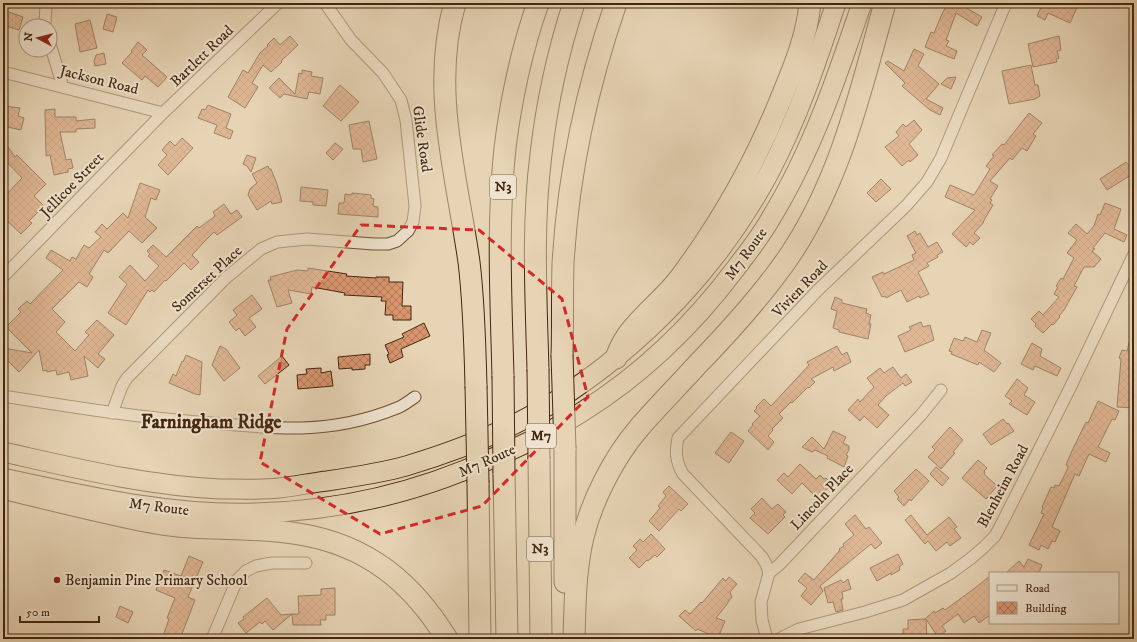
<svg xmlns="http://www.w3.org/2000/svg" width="1137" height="642" font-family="'IM FELL DW Pica',serif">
	<defs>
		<pattern id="building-cross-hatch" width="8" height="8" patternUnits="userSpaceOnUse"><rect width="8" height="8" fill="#d8956e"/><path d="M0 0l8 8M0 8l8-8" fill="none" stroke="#b17959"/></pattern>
	</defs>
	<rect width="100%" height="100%" fill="#e7d4b5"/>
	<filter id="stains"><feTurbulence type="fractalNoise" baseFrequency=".005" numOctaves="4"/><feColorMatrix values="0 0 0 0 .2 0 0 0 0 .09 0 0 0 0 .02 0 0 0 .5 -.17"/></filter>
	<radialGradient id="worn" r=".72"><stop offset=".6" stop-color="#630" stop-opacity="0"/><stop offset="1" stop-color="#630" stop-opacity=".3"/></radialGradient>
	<g fill="url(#building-cross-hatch)" stroke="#43260f">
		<polygon points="948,3 964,3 963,6 982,17 977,26 956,13 946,40 949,41 946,46 957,51 954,59 925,47 931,32 934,33 942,14"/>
		<polygon points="1043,3 1079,3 1070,23 1048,13 1045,20 1037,16"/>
		<polygon points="3,10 23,17 19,30 3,25"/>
		<polygon points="107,14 117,17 113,32 103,29"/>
		<polygon points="90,20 97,48 80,52 75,24"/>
		<polygon points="290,36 298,45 281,61 282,62 271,72 263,65 252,83 258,87 245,108 228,97 243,70 248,73 260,53 268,46 267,45 274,38 280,45"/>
		<polygon points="1059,36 1061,50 1057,51 1059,58 1056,59 1057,62 1033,67 1028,44"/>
		<polygon points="138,42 147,50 142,55 167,77 158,87 145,76 142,80 122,63 132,52 131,51"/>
		<polygon points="914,49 924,54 918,66 939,84 926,99 943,108 940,115 930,110 902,86 905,83 885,63 888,61 904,71"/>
		<polygon points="104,53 106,64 95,66 94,61 96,55"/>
		<polygon points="1031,65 1035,85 1038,85 1040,96 1035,99 1009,104 1002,71"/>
		<polygon points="302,70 312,72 311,76 323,78 320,94 309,92 307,99 284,94 280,98 269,88 279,78 295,94 299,73 302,74"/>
		<polygon points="956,77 951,89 941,84 947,78"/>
		<polygon points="340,85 359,102 341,121 323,106"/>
		<polygon points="208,105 231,114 226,128 233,131 230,139 214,133 217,125 198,118 202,109 205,110"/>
		<polygon points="3,106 20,108 18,116 24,118 21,130 3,126"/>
		<polygon points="55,109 55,117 76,117 76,121 95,119 95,128 76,129 76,132 60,132 66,160 71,159 73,168 68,169 68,172 54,175 50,155 46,156 45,110"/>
		<polygon points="1029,113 1042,123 1033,134 1036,136 1027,151 1022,148 1012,160 1010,158 990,181 998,186 990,199 992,200 990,203 993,205 983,222 984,222 974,233 980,238 973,245 970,242 966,247 952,234 975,210 945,197 950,185 974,195 990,169 986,166 994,156 992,155 1002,144 1004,145"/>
		<polygon points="914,120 922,130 909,144 918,155 910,162 909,160 902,166 885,147 899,136 896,132 903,124 906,127"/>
		<polygon points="369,121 377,159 363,162 361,149 353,149 349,125"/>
		<polygon points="182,138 193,148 168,175 158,165 167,155 162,150 170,141 175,146"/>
		<polygon points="3,140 15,157 17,155 46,184 34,196 44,206 29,221 32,223 21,234 3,217 3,198 22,178 3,158"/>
		<polygon points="335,143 343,149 333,160 326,153"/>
		<polygon points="247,155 256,158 251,172 247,166 243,164"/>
		<polygon points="1126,162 1134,173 1107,190 1100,179"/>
		<polygon points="268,166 269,169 271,169 277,184 282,202 272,204 271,201 257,210 248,195 250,189 257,183 252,174"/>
		<polygon points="881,179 891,189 876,202 867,193"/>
		<polygon points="140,183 160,190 156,200 151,198 145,217 157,228 142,243 129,231 108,253 104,250 89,274 93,277 87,287 79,282 52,309 65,322 56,332 75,351 89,335 85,332 97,320 114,335 98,354 105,359 98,368 84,356 88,376 71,380 69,372 57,375 56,370 47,372 47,370 43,371 39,350 19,372 9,362 3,361 3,348 32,353 6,327 21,312 18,309 27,301 30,304 63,270 46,258 51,250 70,261 72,257 76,259 84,245 89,248 101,237 95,232 102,224 107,229 123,213 128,218"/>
		<polygon points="301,187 328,190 326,206 313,205 313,202 300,201"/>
		<polygon points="352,193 371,195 371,198 374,199 373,206 378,207 378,217 338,214 339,203 344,203 345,194 352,195"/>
		<polygon points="1105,203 1121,209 1114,229 1127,235 1124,242 1105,233 1093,248 1095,249 1092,251 1101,259 1094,267 1084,267 1074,286 1077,287 1064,310 1059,316 1060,317 1053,325 1052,324 1043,333 1035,326 1036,324 1031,319 1039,311 1043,315 1059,297 1054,294 1058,287 1056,286 1061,278 1063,279 1074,258 1067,253 1077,240 1068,233 1076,224 1087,234 1094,226 1098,214 1100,215"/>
		<polygon points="224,204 231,214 237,210 242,217 217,235 214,232 204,242 192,255 199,262 191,270 184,263 166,281 165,280 154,292 152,290 150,292 148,290 126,325 108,313 127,284 119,277 130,265 145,281 159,266 148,256 150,254 147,251 153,245 166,257 197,226 199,228 215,216 213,212"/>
		<polygon points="915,231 917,235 920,233 928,247 937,242 943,252 937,255 938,257 927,263 929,266 918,272 929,294 920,298 919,296 907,302 901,290 886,298 885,296 882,297 872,277 883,272 884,274 914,260 912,255 916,253 907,236"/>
		<polygon points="308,268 347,274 346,276 376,278 376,277 389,277 389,282 403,282 402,306 411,306 411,320 393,320 393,315 385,315 386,301 381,301 382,297 344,295 345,293 312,287 311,294 288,290 292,303 277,307 268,280 271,280 270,277 297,270 308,271"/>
		<polygon points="252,295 262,309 249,318 256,327 245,336 239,328 236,331 229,322 237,315 233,310"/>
		<polygon points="835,297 842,300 842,303 867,309 866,313 871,315 869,324 871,324 868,339 839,332 839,330 833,328 837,311 831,309"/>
		<polygon points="921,322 923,327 930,325 934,340 905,352 898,336 911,330 909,327"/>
		<polygon points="424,323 430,336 401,349 403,357 390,363 387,355 389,354 385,345 404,337 402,334"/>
		<polygon points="982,330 991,333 984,350 1001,363 994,372 979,362 978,365 951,354 952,352 949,351 954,338 963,341 965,337 977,342"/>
		<polygon points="1131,335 1134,336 1134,408 1117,407 1121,359 1119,358 1122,350 1127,351"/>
		<polygon points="1032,343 1042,349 1040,356 1061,368 1057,376 1035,366 1033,370 1021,364"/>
		<polygon points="220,346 226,349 240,368 224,381 212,365"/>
		<polygon points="837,346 842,355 847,352 851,362 834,371 833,367 811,379 815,382 809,388 808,387 792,403 791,402 779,414 783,418 772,429 773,430 768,436 774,442 768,450 748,431 753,425 752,424 760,416 754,411 757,408 756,407 764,399 771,406 809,365 807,362"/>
		<polygon points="370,354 370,365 365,365 365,369 352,370 352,368 339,369 338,357"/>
		<polygon points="186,355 202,362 200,395 195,394 169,383 173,374 176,376 182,361 183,362"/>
		<polygon points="282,356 289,365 265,384 258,376"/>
		<polygon points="893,367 901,378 906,374 912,382 905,386 903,383 886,396 878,405 889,415 877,428 864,416 860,421 848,410 858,399 860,402 874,387 867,378 880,368 884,373"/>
		<polygon points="321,368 321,373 331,371 333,386 298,389 297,375 307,374 306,369"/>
		<polygon points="1017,379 1028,388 1024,395 1035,402 1027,415 1009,404 1012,401 1005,396"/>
		<polygon points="1098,401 1119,411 1115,420 1112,419 1098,447 1110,453 1106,462 1089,454 1079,476 1075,474 1052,527 1060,531 1055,542 1052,541 1048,549 1041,545 1039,550 1029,545 1044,514 1041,513 1043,508 1042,507 1051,487 1054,488 1055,485 1059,486 1067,470 1068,466 1066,465 1071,453 1086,422 1088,423"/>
		<polygon points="1003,419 1007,424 1008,423 1014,431 991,445 983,434"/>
		<polygon points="950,427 963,440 953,452 955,453 941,469 928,457 935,450 932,447"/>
		<polygon points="833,431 846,437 843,443 849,446 849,450 846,455 848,456 844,467 827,458 828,456 815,450 812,452 802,447 812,437 824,449"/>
		<polygon points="731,432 744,441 729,463 715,453"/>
		<polygon points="978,460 987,468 984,471 985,472 984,474 997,486 986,499 962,478"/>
		<polygon points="800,464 816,479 820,475 824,479 826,478 832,484 818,499 802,483 792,494 777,480 784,473 788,477"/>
		<polygon points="936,467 949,478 942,486 930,474"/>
		<polygon points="916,469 929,481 911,501 910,499 904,506 897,499 899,497 894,491"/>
		<polygon points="669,486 688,504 681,511 679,509 659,531 649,521 660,508 658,506 666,496 663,492"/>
		<polygon points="762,498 772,509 778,504 786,512 783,515 785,517 768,534 750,518 755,513 751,509"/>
		<polygon points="855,515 866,529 869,527 882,543 875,549 871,544 820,586 823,591 811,605 801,596 807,588 798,581 805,573 814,580 840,550 839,549 844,546 843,544 854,535 845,524"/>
		<polygon points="911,515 927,535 949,517 957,527 954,529 961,538 950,546 947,542 936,551 928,541 925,544 905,520"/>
		<polygon points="651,534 665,549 657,557 655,555 648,561 647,560 639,568 629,558 637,550 633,546 640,539 643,542"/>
		<polygon points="898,554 903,564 899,567 900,570 891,575 891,573 877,581 870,568"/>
		<polygon points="189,556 203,562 188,597 195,600 180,639 162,639 169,619 167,618 175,598 156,590 164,570 181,576"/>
		<polygon points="1028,559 1042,565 1039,573 1006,573 1019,561 1024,567"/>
		<polygon points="990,576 990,615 979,623 974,616 964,623 958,614 942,626 946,631 938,637 926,619 927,639 903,639 903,629 908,629 908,620 925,619 934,611 935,613 943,608 945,610 975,588"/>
		<polygon points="729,577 737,584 730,592 732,597 728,602 728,603 716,618 725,621 718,638 697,629 696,631 679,616 685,610 690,614 701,602 702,603 723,578 726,581"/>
		<polygon points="848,579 851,589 842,592 843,599 841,599 843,610 836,612 833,602 828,603 824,588 841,580 843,583"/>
		<polygon points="335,588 335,615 326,615 326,620 320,620 321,625 293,625 292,614 299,614 298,596 321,595 321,589"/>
		<polygon points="267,598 281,615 292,614 273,630 265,621 262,624 260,622 246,633 238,623 244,619 243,617"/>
		<polygon points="120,606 133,612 128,623 116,617"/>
	</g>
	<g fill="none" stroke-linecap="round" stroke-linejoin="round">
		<defs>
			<g id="minor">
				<polyline points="45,26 46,3"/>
				<polyline points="50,44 61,80 62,86"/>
				<polyline points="3,72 163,113"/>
				<polyline points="3,277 163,113 278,3"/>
				<path d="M3,396C72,407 141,418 211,423C241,425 272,429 302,428C334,427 368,420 397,408C403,406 409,401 415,397"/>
				<polyline points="112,413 122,386 127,378 227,277 261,249 277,242 307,239 374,244 388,244 397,241 408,231 413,222 415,206 406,120 401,100 383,73 351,40 325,3"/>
				<path d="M769,573L766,564L762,557L683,474C676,462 675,452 678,438L818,290L906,206L927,182L941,158L1006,3"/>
				<polyline points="212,639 237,580 246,571 256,566 272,563 306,563"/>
				<polyline points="767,639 762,620 761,602 769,573 779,565 921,415 941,390"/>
				<polyline points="779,639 799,629 865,612 903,600 951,573 970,559 983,548 995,536 1003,521 1070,388 1134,254"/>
			</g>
			<g id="trunk">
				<path d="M3,452C75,468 147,486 220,489C239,489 260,490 279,488C295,486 311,483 327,481C354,477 381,473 406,466C456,451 510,430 554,402C644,345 719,266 769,173C798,118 817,61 836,3"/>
				<path d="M3,478C86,496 171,516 256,513C340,511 417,493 493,458C524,445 554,430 582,412C641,375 694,324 736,268C748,252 761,236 771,218C812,151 837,77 862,3"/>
			</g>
			<g id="motorway">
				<path d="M455,3C430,89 457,176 469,262C474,303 475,345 476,386"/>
				<path d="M562,355C563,324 562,294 563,264C568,174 587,87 616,3"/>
				<path d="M616,358C619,350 622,343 627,336C642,315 664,299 680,278C721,223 754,165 780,101C793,70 807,37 810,3"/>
				<path d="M538,369C536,297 532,225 541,154C547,102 558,52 574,3"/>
				<path d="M503,376C501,300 497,223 505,148C511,99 522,49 538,3"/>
				<polyline points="565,448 565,582"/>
				<polyline points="539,459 541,639"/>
				<polyline points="504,473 507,639"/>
				<polyline points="478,483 480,639"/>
				<path d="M3,488C39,497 76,506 112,514C134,519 156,524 178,526C218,530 259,527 299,534C367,545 412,582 447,639"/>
				<path d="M574,639C575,605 575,571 583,537C592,500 614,457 639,428C657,407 677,387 696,366C729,332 761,297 788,258C840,182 861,90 885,3"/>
			</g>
		</defs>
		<use href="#minor" stroke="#6c5238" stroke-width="13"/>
		<use href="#trunk" stroke="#43260f" stroke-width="21"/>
		<use href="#motorway" stroke="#43260f" stroke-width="23"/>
		<use href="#minor" stroke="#efe3cf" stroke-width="11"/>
		<use href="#trunk" stroke="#e7d4b5" stroke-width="19"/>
		<use href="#motorway" stroke="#e7d4b5" stroke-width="21"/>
		<defs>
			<g id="motorway-bridge">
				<polyline points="562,355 565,448"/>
				<polyline points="538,369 539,459"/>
				<polyline points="503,376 504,473"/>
				<polyline points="476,386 478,483"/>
			</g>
		</defs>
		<use href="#motorway-bridge" stroke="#43260f" stroke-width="23" stroke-linecap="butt"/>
		<use href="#motorway-bridge" stroke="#e7d4b5" stroke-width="21"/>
	</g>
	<path d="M0 0H1137V642H0ZM361,225L479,230L562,299L588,397L482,506L380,534L260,462L287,329Z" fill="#e7d4b5" fill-opacity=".55" fill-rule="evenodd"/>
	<path fill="none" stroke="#d62828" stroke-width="3" stroke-dasharray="8 5" stroke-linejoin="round" d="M361,225L479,230L562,299L588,397L482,506L380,534L260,462L287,329Z"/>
	<circle fill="#8f2418" stroke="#efe3cf" stroke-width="1.5" cx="57" cy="580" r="4"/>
	<g text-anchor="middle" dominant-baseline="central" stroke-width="4" stroke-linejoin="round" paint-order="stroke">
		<g fill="#efe3cf" stroke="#775f49" stroke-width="1">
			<rect x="490" y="175" width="26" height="24" rx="3"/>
			<rect x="526" y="424" width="30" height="24" rx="3"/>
			<rect x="527" y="537" width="26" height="24" rx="3"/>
		</g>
		<g font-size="14" font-weight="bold" fill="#43260f">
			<text x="503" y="187">N3</text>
			<text x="541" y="436">M7</text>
			<text x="540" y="549">N3</text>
		</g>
		<g font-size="15" fill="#43260f" stroke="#efe3cf">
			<text transform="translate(202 56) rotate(-44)">Bartlett Road</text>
			<text transform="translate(99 80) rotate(14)">Jackson Road</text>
			<text transform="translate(422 139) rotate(82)">Glide Road</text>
			<text transform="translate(72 185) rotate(-46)">Jellicoe Street</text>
			<text transform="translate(746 254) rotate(-54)">M7 Route</text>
			<text transform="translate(207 279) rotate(-43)">Somerset Place</text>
			<text transform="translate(800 289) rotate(-46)">Vivien Road</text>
			<text transform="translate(487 461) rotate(-24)">M7 Route</text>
			<text transform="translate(1003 486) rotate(-62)">Blenheim Road</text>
			<text transform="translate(822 497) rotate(-47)">Lincoln Place</text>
			<text transform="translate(159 507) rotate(7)">M7 Route</text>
		</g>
		<g font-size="15" fill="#43260f" stroke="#efe3cf" text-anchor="start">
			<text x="65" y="580">Benjamin Pine Primary School</text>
		</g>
		<g font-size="19" font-weight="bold" fill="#43260f" stroke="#efe3cf">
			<text x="211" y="422">Farningham Ridge</text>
		</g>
	</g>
	<rect width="1137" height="642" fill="none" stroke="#e7d4b5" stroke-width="16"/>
	<rect x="4" y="4" width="1129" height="634" fill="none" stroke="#43260f" stroke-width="2"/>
	<rect x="8" y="8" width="1121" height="626" fill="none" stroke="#43260f"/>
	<rect x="989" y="572" width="130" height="52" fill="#efe3cf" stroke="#aa9782"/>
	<rect x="997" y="585" width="20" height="6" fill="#efe3cf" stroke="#aa9782"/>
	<text x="1025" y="592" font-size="12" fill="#43260f">Road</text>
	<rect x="997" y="602" width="20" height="12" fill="url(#building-cross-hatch)" stroke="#aa9782"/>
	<text x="1025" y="612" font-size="12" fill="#43260f">Building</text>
	<g transform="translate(38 38) rotate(277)"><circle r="19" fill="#efe3cf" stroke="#aa9782"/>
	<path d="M0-3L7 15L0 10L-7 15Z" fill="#8f2418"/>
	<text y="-6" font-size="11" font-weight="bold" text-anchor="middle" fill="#43260f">N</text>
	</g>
	<path d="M20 616v6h79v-6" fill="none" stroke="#43260f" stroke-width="2"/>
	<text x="26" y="616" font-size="12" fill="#43260f" stroke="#efe3cf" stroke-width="3" paint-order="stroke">50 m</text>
	<rect width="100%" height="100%" filter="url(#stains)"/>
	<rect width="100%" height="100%" fill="url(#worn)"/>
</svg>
